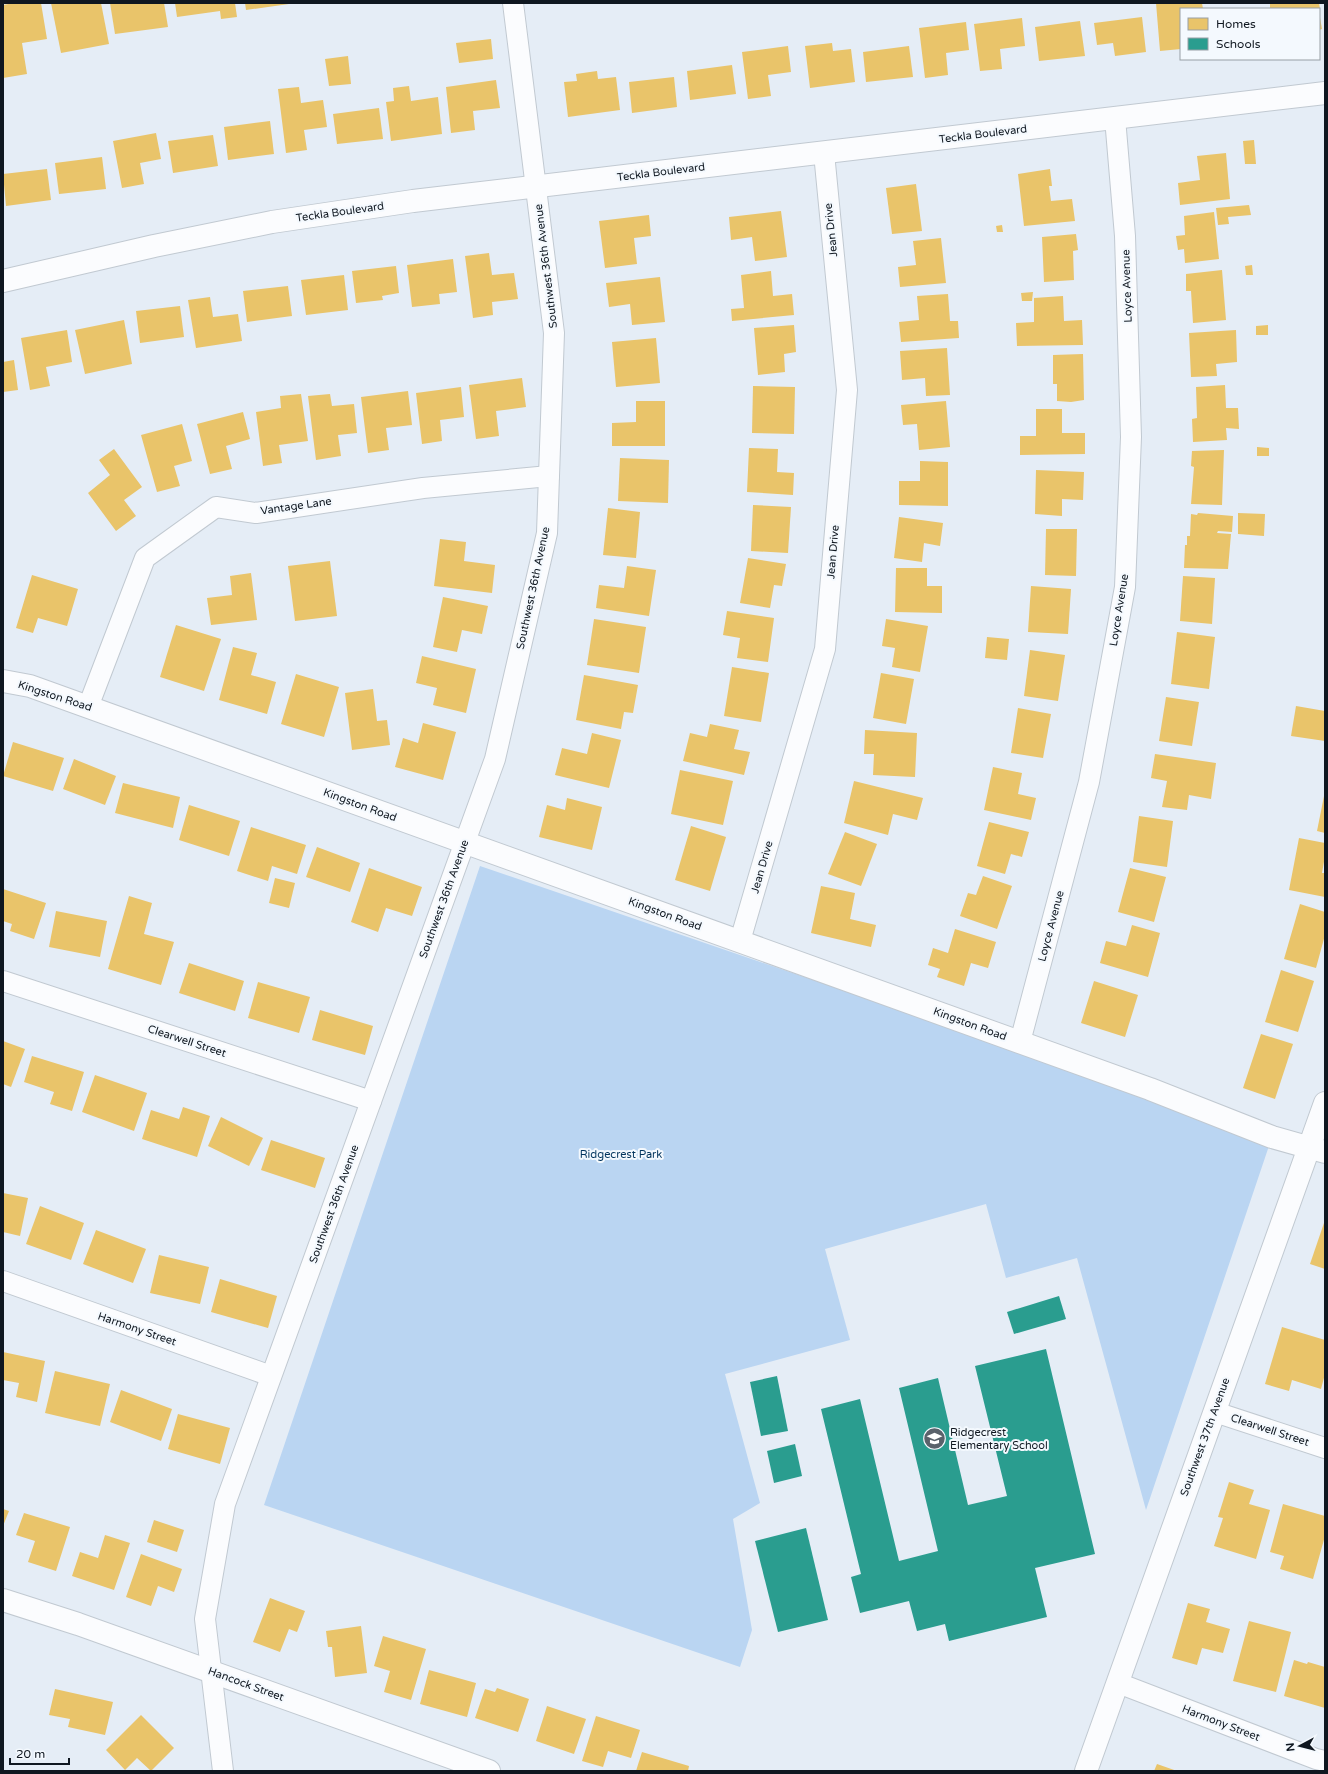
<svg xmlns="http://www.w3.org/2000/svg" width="1328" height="1774" font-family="'Varela Round',sans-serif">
	<rect width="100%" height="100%" fill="#e5edf6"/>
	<polygon fill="#bad5f2" points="480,866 1272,1137 1146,1510 1077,1258 1006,1278 986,1204 825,1249 850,1340 725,1374 760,1503 733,1519 752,1630 740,1667 264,1505"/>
	<g fill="#e9c46a">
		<polygon points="14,3 41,3 47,39 22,43 27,74 3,78 3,5"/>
		<polygon points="51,3 101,3 109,44 61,53"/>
		<polygon points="110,3 164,3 168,27 115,34"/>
		<polygon points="175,3 235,3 237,17 221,19 220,11 177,17"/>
		<polygon points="245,3 289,3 289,4 246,10"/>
		<polygon points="1156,3 1202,3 1203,9 1181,9 1181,49 1160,51"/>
		<polygon points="1270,3 1319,3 1320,9 1270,9"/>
		<polygon points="1319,12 1322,29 1319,30"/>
		<polygon points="1142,17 1146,52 1115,56 1113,43 1097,45 1094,23"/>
		<polygon points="1022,18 1025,46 1000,49 1002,69 980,71 974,24"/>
		<polygon points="1080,21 1085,56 1039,61 1035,27"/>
		<polygon points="966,22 969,50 946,53 948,75 925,78 919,28"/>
		<polygon points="491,39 493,59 459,63 456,43"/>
		<polygon points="832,43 833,51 851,49 855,82 810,88 805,46"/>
		<polygon points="788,46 791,72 768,75 771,96 748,99 742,52"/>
		<polygon points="909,46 913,77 866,82 863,52"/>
		<polygon points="348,56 351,84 329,86 325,59"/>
		<polygon points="732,65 736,94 690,100 687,71"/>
		<polygon points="597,71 598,79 616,77 620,110 568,117 564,82 577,81 576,74"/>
		<polygon points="674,77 677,107 632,113 629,82"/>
		<polygon points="496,80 500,108 473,111 475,130 451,133 446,87"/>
		<polygon points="409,86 411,101 438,97 442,134 391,141 386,102 394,101 393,88"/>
		<polygon points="299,87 301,103 323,100 327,127 304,130 307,150 286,153 278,89"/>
		<polygon points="379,108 383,139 337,144 333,114"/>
		<polygon points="270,121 274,154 228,160 224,127"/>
		<polygon points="156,133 161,159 140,163 144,184 122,188 113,141"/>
		<polygon points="213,135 218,166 173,173 168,141"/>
		<polygon points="1254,140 1256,164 1245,164 1243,141"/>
		<polygon points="1226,153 1230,199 1180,205 1178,183 1200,180 1197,156"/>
		<polygon points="102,157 106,189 59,194 55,163"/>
		<polygon points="47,169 51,200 6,206 3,174"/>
		<polygon points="1050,169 1052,186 1049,186 1051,201 1072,199 1075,221 1024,226 1018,174"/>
		<polygon points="916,184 922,231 892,234 886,188"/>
		<polygon points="1249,205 1251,215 1228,217 1229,224 1218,225 1216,208"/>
		<polygon points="781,211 787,257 755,261 752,237 731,240 729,217"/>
		<polygon points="1214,212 1219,259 1185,263 1184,249 1178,250 1176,236 1185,235 1184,216"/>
		<polygon points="649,215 651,236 634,238 637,264 605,268 599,221"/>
		<polygon points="1002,225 1003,232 997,232 996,226"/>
		<polygon points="1076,234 1078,250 1073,251 1074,280 1044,282 1042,237"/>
		<polygon points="941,238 946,283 900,287 898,267 916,265 913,241"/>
		<polygon points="489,253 492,275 514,273 518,299 492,302 493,315 473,318 465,256"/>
		<polygon points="453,259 457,292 439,294 440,304 412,307 407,265"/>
		<polygon points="1252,265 1253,275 1246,275 1245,266"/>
		<polygon points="396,266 399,293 382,296 383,300 356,303 352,271"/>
		<polygon points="1222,270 1226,320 1193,323 1191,291 1186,291 1186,274"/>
		<polygon points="771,271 773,296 792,294 794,315 732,321 731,309 744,308 741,275"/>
		<polygon points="344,275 348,310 306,315 301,280"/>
		<polygon points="660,277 665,322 632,325 630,304 609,307 606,283"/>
		<polygon points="288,286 292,316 247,322 243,291"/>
		<polygon points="1033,292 1032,301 1022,301 1021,293"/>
		<polygon points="948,294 950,321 958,321 959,338 901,342 899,322 919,320 917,296"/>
		<polygon points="1063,296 1064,321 1082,320 1083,345 1017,346 1016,323 1034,322 1034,298"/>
		<polygon points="210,297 213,317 238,314 242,341 196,348 188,300"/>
		<polygon points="180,306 184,337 140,343 136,311"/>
		<polygon points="124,320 132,364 85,374 75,330"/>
		<polygon points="794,325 796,352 784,354 785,372 758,375 754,328"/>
		<polygon points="1268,325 1268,335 1256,335 1256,326"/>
		<polygon points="67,330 72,362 46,367 50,386 30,390 21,338"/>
		<polygon points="1236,330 1237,362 1216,364 1217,376 1191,377 1189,333"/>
		<polygon points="656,338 660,383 616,387 612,342"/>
		<polygon points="947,348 950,395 926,396 925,378 902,380 900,351"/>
		<polygon points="1083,354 1084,400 1071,402 1057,401 1057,384 1053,384 1053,355"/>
		<polygon points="14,360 18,390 3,392 3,362"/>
		<polygon points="522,378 526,407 496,411 499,436 476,439 469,385"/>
		<polygon points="1225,385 1226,408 1238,408 1239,429 1226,428 1227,440 1193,442 1192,419 1197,418 1196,387"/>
		<polygon points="753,386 795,387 794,434 752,433"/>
		<polygon points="461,387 464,417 440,420 442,441 422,444 416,393"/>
		<polygon points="408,391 412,425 386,428 389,450 368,453 361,397"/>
		<polygon points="301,394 308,441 279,445 282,463 263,466 256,412 281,408 280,396"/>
		<polygon points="330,394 332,406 354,404 357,433 338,435 341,456 316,460 308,396"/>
		<polygon points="636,401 665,401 665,446 612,446 612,423 636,422"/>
		<polygon points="946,401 950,447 919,450 917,424 903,425 901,405"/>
		<polygon points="1036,409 1062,409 1062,433 1085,433 1085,454 1020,455 1020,436 1036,436"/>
		<polygon points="243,412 250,439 226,446 232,469 210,474 197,424"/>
		<polygon points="182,424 192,461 174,466 180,486 157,492 141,435"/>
		<polygon points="1257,447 1269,448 1269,456 1257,456"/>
		<polygon points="749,448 778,449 777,472 794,473 793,495 747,492"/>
		<polygon points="114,449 142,487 124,500 136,516 116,531 88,493 110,475 99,460"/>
		<polygon points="1224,450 1222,505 1191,504 1194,467 1191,466 1192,451"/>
		<polygon points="620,458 669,460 668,503 618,501"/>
		<polygon points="920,461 948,462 948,506 899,505 899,481 920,481"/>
		<polygon points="1036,470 1084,472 1083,500 1062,499 1062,516 1035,514"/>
		<polygon points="753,505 791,507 788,553 751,551"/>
		<polygon points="608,508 640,512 636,558 603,555"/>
		<polygon points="1198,513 1233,516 1232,532 1218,531 1217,533 1231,534 1228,569 1184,568 1185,545 1187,545 1187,536 1190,536 1191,514 1197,515"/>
		<polygon points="1238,513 1265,514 1264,536 1238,534"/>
		<polygon points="899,517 943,523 940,546 924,543 922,562 894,558"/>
		<polygon points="1046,529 1077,529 1076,576 1045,575"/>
		<polygon points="440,539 466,542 464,561 495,565 492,593 434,586"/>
		<polygon points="748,558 786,564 782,586 774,585 770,608 740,603"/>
		<polygon points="330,561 337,616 295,621 288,566"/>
		<polygon points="627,566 656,570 649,616 596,608 599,585 624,588"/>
		<polygon points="896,568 927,568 927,586 942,586 942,613 895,612"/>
		<polygon points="251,573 257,620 211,625 207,598 232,595 230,576"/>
		<polygon points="32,575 78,589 67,626 38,618 33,633 16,628"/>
		<polygon points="1183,576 1215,578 1212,624 1180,621"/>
		<polygon points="1031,586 1071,589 1068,634 1028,632"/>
		<polygon points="443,597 488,606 482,634 462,630 457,652 433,647"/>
		<polygon points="727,611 774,618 768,662 737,658 740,638 723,635"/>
		<polygon points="594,619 646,627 639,673 587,665"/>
		<polygon points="886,619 928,626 920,672 892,667 895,648 882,646"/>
		<polygon points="176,625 221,639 204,691 160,677"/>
		<polygon points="1177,632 1215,637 1209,689 1171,684"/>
		<polygon points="987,637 1009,639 1007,660 985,658"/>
		<polygon points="233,647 257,653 251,675 276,682 267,714 219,700"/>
		<polygon points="1030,650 1065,655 1058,701 1024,696"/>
		<polygon points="422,656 476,669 466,713 433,705 437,688 416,683"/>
		<polygon points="732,667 769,673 761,722 724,716"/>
		<polygon points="881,673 914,679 906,724 873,718"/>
		<polygon points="296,674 339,687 324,737 281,724"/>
		<polygon points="584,675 638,685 633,713 624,712 621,729 576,720"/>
		<polygon points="373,689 377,721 387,720 390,745 352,750 345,693"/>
		<polygon points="1166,697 1199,702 1192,746 1159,741"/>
		<polygon points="1296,706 1325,711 1325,741 1291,736"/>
		<polygon points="1018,708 1051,714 1043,758 1011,753"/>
		<polygon points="423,723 456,732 443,780 395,767 403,738 418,743"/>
		<polygon points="710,724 739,730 734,749 750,752 744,775 683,761 690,733 707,737"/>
		<polygon points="865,730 917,733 915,777 873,775 874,754 864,754"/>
		<polygon points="592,733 621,740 609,788 555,775 562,748 587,754"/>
		<polygon points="13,742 64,758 53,791 3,776"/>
		<polygon points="1155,754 1216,763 1211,799 1189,795 1187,810 1162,807 1167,781 1151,778"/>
		<polygon points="74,759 116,776 105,805 63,789"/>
		<polygon points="993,767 1022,773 1018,794 1036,798 1031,820 984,810"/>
		<polygon points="680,770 733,781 723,825 671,814"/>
		<polygon points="854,781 923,798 917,820 893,814 888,835 844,823"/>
		<polygon points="123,783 180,797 173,828 115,813"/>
		<polygon points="1324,796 1325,796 1325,833 1317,831"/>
		<polygon points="567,798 602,807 592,850 539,837 547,805 565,810"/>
		<polygon points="189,805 240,821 229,856 179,840"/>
		<polygon points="1139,816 1173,821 1167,867 1133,862"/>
		<polygon points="989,822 1029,832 1022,857 1011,854 1005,874 977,866"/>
		<polygon points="691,826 726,837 710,891 675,880"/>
		<polygon points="251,827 306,845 297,874 272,866 268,881 237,871"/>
		<polygon points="845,832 877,844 861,886 828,874"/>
		<polygon points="1299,838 1325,843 1325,856 1322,873 1325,873 1325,897 1289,890"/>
		<polygon points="317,847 360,863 350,892 306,877"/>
		<polygon points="369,868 422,887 412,916 386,908 378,932 351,922"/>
		<polygon points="1130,868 1166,877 1154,922 1118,912"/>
		<polygon points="983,876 1012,886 997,929 960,916 968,893 976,895"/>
		<polygon points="275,878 295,883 289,908 269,903"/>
		<polygon points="821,886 855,893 850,919 876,925 871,947 811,933"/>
		<polygon points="3,889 46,903 34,939 10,931 12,924 3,921"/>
		<polygon points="129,896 152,903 144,934 174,942 161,985 108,969"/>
		<polygon points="1300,904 1325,912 1325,935 1316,968 1284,959"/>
		<polygon points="56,911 107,921 100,957 49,947"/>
		<polygon points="1132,925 1160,933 1148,977 1100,963 1106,941 1126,946"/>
		<polygon points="955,929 996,942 988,968 971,963 964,986 937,977 940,969 928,965 933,948 948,953"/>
		<polygon points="189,963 244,981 235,1011 179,993"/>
		<polygon points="1281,970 1314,981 1298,1032 1265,1022"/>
		<polygon points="1094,981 1138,995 1125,1037 1081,1023"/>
		<polygon points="258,982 310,997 299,1033 248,1018"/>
		<polygon points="320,1010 373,1026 365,1055 312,1040"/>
		<polygon points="1261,1034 1293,1044 1275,1099 1243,1088"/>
		<polygon points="3,1041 25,1049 11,1087 3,1084"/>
		<polygon points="32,1056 84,1072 72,1111 50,1104 54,1092 24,1082"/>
		<polygon points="95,1075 147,1093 134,1131 82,1112"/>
		<polygon points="183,1107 210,1116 197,1157 142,1139 151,1110 179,1119"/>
		<polygon points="221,1117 263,1138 249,1166 208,1146"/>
		<polygon points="271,1140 325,1158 315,1188 261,1170"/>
		<polygon points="3,1193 28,1198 20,1236 3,1232"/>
		<polygon points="40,1206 84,1223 71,1260 26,1244"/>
		<polygon points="1325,1220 1325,1269 1310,1264"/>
		<polygon points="96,1230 146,1249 133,1283 83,1264"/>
		<polygon points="159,1255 209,1267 200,1304 150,1293"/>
		<polygon points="220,1279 277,1296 268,1328 211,1312"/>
		<polygon points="1282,1327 1325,1340 1325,1374 1321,1389 1292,1380 1289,1391 1265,1384"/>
		<polygon points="3,1352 45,1361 37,1402 16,1397 19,1383 3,1380"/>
		<polygon points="55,1371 110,1384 100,1426 45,1413"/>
		<polygon points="121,1390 172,1409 161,1441 110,1422"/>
		<polygon points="178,1414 230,1428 220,1464 168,1449"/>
		<polygon points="1229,1482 1254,1490 1249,1504 1270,1510 1256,1559 1214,1546 1223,1518 1218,1517"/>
		<polygon points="1283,1504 1325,1516 1325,1536 1313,1579 1280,1569 1284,1556 1270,1552"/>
		<polygon points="3,1509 9,1511 3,1526"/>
		<polygon points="24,1513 70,1527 56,1571 28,1562 35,1541 16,1535"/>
		<polygon points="154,1520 184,1530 177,1552 147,1542"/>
		<polygon points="105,1535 130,1543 114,1590 72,1576 80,1552 98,1558"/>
		<polygon points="141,1554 182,1569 174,1592 158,1586 151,1606 126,1597"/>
		<polygon points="270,1598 305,1611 297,1632 289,1629 280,1652 253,1642"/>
		<polygon points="1188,1603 1210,1609 1206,1622 1230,1629 1223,1653 1202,1648 1197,1665 1172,1658"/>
		<polygon points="1249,1621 1291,1632 1276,1692 1233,1681"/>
		<polygon points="361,1626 367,1673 335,1677 332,1647 328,1647 326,1631"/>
		<polygon points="383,1636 426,1649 411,1700 384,1692 390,1671 374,1666"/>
		<polygon points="1294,1660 1307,1664 1308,1662 1325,1667 1325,1708 1284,1696"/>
		<polygon points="429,1670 476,1683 467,1717 420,1704"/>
		<polygon points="497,1688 529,1699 518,1732 475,1718 485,1689 495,1692"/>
		<polygon points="55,1689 113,1702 105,1735 68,1727 70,1719 49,1715"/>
		<polygon points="547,1706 586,1719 574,1754 536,1741"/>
		<polygon points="141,1715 174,1748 151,1771 137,1758 125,1770 106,1750"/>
		<polygon points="596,1716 640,1730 631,1758 608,1751 603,1767 582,1761"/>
		<polygon points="642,1752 689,1766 688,1771 636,1771"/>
		<polygon points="1157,1764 1177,1771 1154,1771"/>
	</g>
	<g fill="#2a9d8f">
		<polygon points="1059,1296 1066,1319 1014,1334 1007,1312"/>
		<polygon points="1046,1349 1095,1554 1035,1568 1047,1617 949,1641 945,1624 917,1631 909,1601 860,1613 851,1577 861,1574 821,1409 860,1399 899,1561 938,1551 899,1388 938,1378 968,1505 1007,1496 975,1366"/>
		<polygon points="777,1376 788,1431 761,1436 750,1382"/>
		<polygon points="795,1444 802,1476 774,1483 767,1451"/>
		<polygon points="806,1528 828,1620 778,1632 755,1541"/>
	</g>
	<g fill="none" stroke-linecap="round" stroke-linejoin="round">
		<defs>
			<g id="minor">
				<polyline points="88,707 145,558 216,507 256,513 423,488 549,476"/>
				<polyline points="740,941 825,649 847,390 824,153"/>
				<polyline points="3,981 371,1101"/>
				<polyline points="1020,1042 1089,782 1125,587 1131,437 1125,236 1115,118"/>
				<polyline points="3,1281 271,1376"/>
				<polyline points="1215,1412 1325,1448"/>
				<polyline points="1118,1683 1316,1759 1325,1761"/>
				<polyline points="223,1771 205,1619 225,1504 495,759 547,533 554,333 513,3"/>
			</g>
			<g id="tertiary">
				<polyline points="3,681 30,686 1150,1089 1272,1137 1325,1152"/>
				<polyline points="3,1600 78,1624 489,1771"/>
				<polyline points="1086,1771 1325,1103"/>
			</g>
			<polyline id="secondary" points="3,281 154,246 272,222 413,201 1325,93"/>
		</defs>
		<use href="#minor" stroke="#c1c9d1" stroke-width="22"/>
		<use href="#tertiary" stroke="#c1c9d1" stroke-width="24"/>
		<use href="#secondary" stroke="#c1c9d1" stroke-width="24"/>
		<use href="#minor" stroke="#fbfcfe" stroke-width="20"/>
		<use href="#tertiary" stroke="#fbfcfe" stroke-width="22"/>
		<use href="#secondary" stroke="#fbfcfe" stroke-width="22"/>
	</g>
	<defs>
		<symbol id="school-disc" viewBox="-11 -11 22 22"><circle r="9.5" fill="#5a626b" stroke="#f4f9fe"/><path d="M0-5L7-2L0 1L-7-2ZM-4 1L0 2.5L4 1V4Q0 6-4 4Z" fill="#fff"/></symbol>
	</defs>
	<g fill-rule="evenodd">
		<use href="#school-disc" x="922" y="1426" width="25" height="25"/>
	</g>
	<g text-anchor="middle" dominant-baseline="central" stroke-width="4" stroke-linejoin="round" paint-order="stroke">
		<g font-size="11" fill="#0f1720" stroke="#f4f9fe">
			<text transform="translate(983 134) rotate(-7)">Teckla Boulevard</text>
			<text transform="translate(661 172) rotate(-7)">Teckla Boulevard</text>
			<text transform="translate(340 212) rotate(-8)">Teckla Boulevard</text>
			<text transform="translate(831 230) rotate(-96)">Jean Drive</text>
			<text transform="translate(546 266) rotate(-97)">Southwest 36th Avenue</text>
			<text transform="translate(1127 286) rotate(-92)">Loyce Avenue</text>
			<text transform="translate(296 506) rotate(-8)">Vantage Lane</text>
			<text transform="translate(833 552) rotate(-85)">Jean Drive</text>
			<text transform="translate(533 588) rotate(-78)">Southwest 36th Avenue</text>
			<text transform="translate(1119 610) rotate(-81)">Loyce Avenue</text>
			<text transform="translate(55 696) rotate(18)">Kingston Road</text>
			<text transform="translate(360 805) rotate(20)">Kingston Road</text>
			<text transform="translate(762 867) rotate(-74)">Jean Drive</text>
			<text transform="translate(444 899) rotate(-70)">Southwest 36th Avenue</text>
			<text transform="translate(665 914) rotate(20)">Kingston Road</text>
			<text transform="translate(1051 926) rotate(-75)">Loyce Avenue</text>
			<text transform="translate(970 1024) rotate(20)">Kingston Road</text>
			<text transform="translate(187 1041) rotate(18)">Clearwell Street</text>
			<text transform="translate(334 1204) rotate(-70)">Southwest 36th Avenue</text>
			<text transform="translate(137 1329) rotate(19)">Harmony Street</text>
			<text transform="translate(1270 1430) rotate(18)">Clearwell Street</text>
			<text transform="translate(1205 1437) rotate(-70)">Southwest 37th Avenue</text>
			<text transform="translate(246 1684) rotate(20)">Hancock Street</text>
			<text transform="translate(1221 1723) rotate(21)">Harmony Street</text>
		</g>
		<g font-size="11" fill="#02345d" stroke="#f4f9fe">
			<text x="621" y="1154">Ridgecrest Park</text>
		</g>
		<g font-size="11" fill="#0f1720" stroke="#f4f9fe" text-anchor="start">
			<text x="950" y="1432">Ridgecrest<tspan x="950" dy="13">Elementary School</tspan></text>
		</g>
	</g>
	<rect width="1328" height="1774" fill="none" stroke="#0f1720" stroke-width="8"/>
	<rect x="1180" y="8" width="140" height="52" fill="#f4f9fe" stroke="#989fa5"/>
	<rect x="1188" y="18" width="20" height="12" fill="#e9c46a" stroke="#989fa5"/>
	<text x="1216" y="28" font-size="12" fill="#0f1720">Homes</text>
	<rect x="1188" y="38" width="20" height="12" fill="#2a9d8f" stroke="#989fa5"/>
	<text x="1216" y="48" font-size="12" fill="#0f1720">Schools</text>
	<g transform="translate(1300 1746) rotate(263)" stroke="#f4f9fe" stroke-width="3" paint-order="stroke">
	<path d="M0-3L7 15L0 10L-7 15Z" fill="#0f1720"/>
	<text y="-6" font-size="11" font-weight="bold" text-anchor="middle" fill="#0f1720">N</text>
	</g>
	<path d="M10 1758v6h59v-6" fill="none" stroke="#0f1720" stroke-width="2"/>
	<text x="16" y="1758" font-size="12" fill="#0f1720" stroke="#f4f9fe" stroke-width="3" paint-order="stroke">20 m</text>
</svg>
